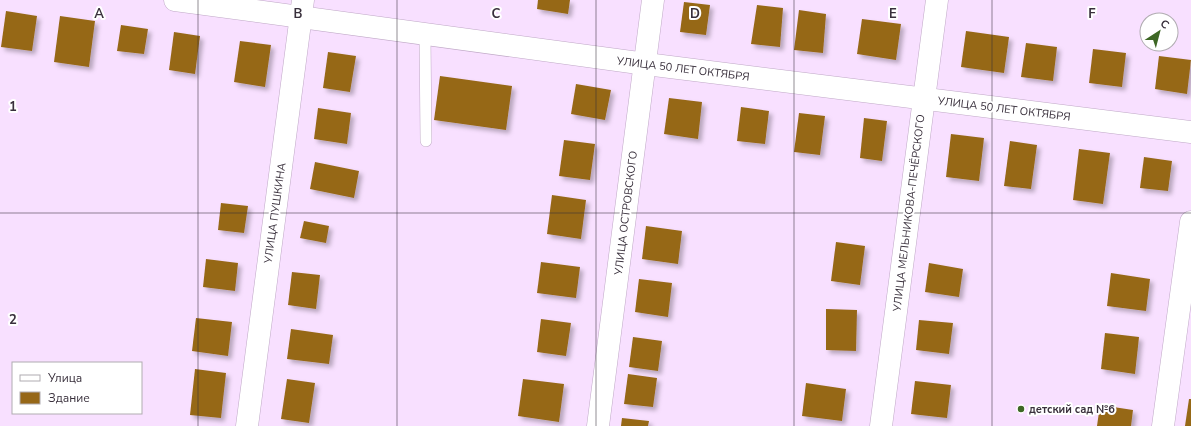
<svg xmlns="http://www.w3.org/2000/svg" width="1191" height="426" font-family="'Nunito Sans',sans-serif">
	<defs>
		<filter id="shadow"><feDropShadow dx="3.5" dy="3.5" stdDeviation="2" flood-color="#0004"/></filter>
	</defs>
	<rect width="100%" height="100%" fill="#f8e0ff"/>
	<g fill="#966718" filter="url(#shadow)">
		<polygon points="538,0 570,0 568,14 537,9"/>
		<polygon points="684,2 710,5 706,35 680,32"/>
		<polygon points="757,5 783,8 780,47 751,44"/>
		<polygon points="799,10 826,14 823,53 794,50"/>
		<polygon points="6,11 37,16 32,51 1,47"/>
		<polygon points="60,16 95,21 89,67 54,62"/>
		<polygon points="862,19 901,24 896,60 857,54"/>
		<polygon points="121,25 148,29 144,54 117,51"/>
		<polygon points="966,31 1009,37 1004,73 961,67"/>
		<polygon points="174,32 200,36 195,74 169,70"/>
		<polygon points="240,41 271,45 265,87 234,82"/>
		<polygon points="1026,43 1057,47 1053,81 1021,77"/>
		<polygon points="1093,49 1126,53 1122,87 1089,83"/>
		<polygon points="328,52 356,56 350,92 323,88"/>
		<polygon points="1159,56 1191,60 1187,94 1155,89"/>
		<polygon points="440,76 512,86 506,130 434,120"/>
		<polygon points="576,84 611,90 605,120 571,114"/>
		<polygon points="669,98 702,102 698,139 664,134"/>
		<polygon points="741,107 769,111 765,144 737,141"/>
		<polygon points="318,108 351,113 347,144 314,139"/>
		<polygon points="799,113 825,116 820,155 794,152"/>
		<polygon points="864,118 887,121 882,161 860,158"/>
		<polygon points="951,134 984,138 979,181 946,177"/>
		<polygon points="564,140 595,144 590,180 559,176"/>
		<polygon points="1010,141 1037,145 1031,189 1004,186"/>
		<polygon points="1079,149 1110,153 1103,204 1073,200"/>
		<polygon points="1144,157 1172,161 1168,191 1140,188"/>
		<polygon points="315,162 359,171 354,198 310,189"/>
		<polygon points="552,195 586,200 581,239 547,234"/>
		<polygon points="221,203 248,206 244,233 218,230"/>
		<polygon points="304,221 329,226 326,243 300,238"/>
		<polygon points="646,226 682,231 678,264 642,259"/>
		<polygon points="836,242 865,246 860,285 831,281"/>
		<polygon points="206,259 238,263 235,291 203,287"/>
		<polygon points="541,262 580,267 576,298 537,293"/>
		<polygon points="929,263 963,269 959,297 925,292"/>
		<polygon points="292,272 320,275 316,309 288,305"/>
		<polygon points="1111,273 1150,279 1146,311 1107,306"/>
		<polygon points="639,279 672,283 668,317 635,312"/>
		<polygon points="826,309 857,310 856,351 826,350"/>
		<polygon points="196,318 232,322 228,356 192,351"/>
		<polygon points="541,319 571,323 566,356 537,352"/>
		<polygon points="919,320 953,323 949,354 916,350"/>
		<polygon points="291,329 333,335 329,364 287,359"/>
		<polygon points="1105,333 1139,337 1135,374 1101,369"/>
		<polygon points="633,337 662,341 658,371 629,367"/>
		<polygon points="195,369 226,373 221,418 190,415"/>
		<polygon points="628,374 657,378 653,407 624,404"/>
		<polygon points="287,379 315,383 309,423 281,419"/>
		<polygon points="523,379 564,384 559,422 518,416"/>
		<polygon points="915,381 951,385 947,418 911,414"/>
		<polygon points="806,383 846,389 842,421 802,416"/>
		<polygon points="1189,399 1191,399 1191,426 1185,426"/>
		<polygon points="1100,405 1133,410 1131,426 1097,426"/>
		<polygon points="622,418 649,421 648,426 621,426"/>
	</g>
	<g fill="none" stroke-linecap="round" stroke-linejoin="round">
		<defs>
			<polyline id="lane" points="425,34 426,141"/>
			<g id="street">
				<polyline points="247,426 303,0"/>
				<polyline points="598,426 653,0"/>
				<polyline points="881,426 937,0"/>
				<polyline points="1163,426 1191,222"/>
			</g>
			<polyline id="secondary" points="175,0 646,64 1191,132"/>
		</defs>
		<use href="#lane" stroke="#bfa8c6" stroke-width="12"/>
		<use href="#street" stroke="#bfa8c6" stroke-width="23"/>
		<use href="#secondary" stroke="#bfa8c6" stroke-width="23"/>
		<use href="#lane" stroke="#fff" stroke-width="11"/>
		<use href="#street" stroke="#fff" stroke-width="22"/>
		<use href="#secondary" stroke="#fff" stroke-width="22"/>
	</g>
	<path fill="none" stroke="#39303c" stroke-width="1" stroke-opacity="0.55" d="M198,0V426M397,0V426M596,0V426M794,0V426M992,0V426M0,213H1191"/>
	<circle fill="#3d6724" stroke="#fff" stroke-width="1.5" cx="1021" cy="409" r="4"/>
	<g text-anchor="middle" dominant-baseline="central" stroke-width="4" stroke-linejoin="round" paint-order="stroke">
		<g font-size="11" fill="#39303c" stroke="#fff">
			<text transform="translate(683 69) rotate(7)">УЛИЦА 50 ЛЕТ ОКТЯБРЯ</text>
			<text transform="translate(1004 109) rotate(7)">УЛИЦА 50 ЛЕТ ОКТЯБРЯ</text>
			<text transform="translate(275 213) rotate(-82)">УЛИЦА ПУШКИНА</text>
			<text transform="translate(626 213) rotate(-83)">УЛИЦА ОСТРОВСКОГО</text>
			<text transform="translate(909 213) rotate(-83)">УЛИЦА МЕЛЬНИКОВА-ПЕЧЁРСКОГО</text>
		</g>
		<g font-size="11" font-weight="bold" fill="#39303c" stroke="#fff" text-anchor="start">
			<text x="1029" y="409">детский сад №6</text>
		</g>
	</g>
	<g font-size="13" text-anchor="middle" font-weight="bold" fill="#39303c" stroke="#fff" stroke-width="4" stroke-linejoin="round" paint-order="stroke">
		<text x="99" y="18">A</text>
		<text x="298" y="18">B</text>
		<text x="496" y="18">C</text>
		<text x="695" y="18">D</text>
		<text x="893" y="18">E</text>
		<text x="1092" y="18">F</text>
		<text x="13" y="111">1</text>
		<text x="13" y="324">2</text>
	</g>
	<rect x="12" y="362" width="130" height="52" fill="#ffffff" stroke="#b0acb1"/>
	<rect x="20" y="375" width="20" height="6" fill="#ffffff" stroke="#b0acb1"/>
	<text x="48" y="382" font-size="12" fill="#39303c">Улица</text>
	<rect x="20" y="392" width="20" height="12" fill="#966718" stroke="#b0acb1"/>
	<text x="48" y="402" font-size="12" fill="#39303c">Здание</text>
	<g transform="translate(1159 32) rotate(36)"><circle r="19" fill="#ffffff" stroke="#b0acb1"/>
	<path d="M0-3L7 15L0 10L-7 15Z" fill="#3d6724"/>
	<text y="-6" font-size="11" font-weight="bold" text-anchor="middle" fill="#39303c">С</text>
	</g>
</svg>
